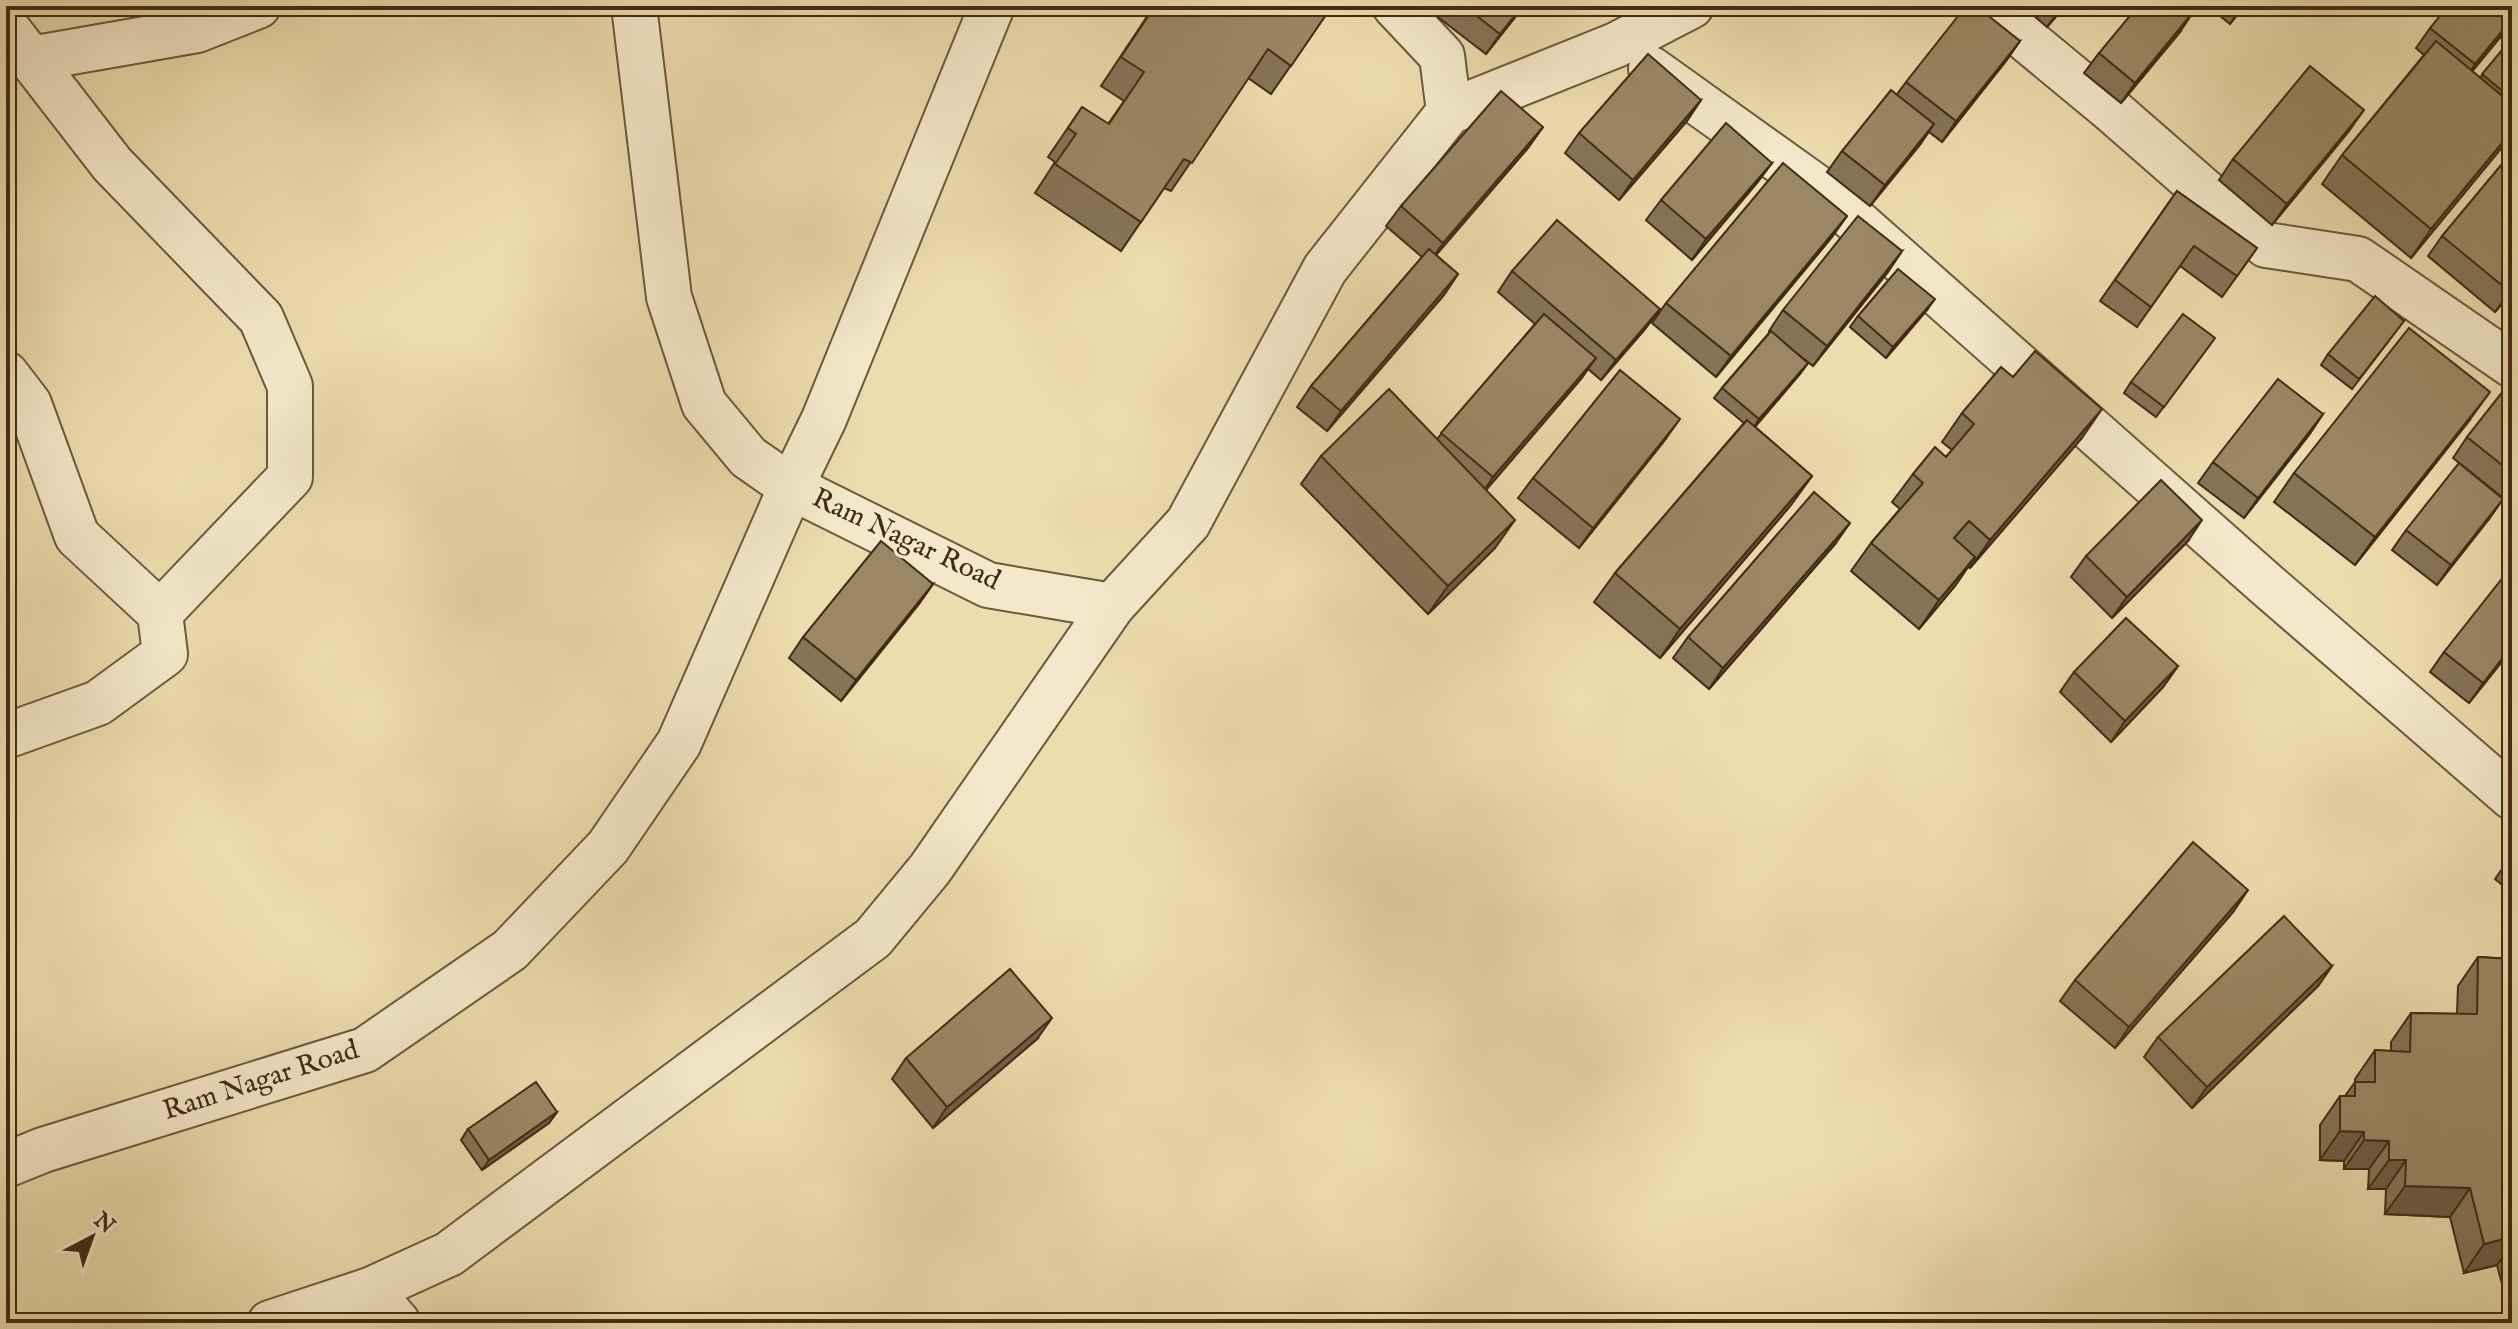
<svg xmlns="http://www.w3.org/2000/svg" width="2518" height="1329" font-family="'IM FELL English',serif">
	<rect width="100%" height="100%" fill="#ecddae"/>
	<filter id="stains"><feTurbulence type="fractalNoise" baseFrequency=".0025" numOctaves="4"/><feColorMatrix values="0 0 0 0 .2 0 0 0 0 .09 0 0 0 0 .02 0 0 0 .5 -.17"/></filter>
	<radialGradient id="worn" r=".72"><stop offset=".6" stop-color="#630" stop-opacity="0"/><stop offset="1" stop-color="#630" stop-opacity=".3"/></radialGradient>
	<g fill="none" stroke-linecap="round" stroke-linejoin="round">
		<defs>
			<g id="minor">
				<polyline points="634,6 669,297 704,404 748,457 791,487 988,585 1112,606 1188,523 1325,269 1449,112 1616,45 1691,6"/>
				<polyline points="1395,6 1442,56 1449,112"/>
				<polyline points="1986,6 2108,107 2266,245 2358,259 2512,365"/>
				<polyline points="6,27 112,164 261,318 290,386 290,477 160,613 77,536 29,404 6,374"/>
				<polyline points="31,59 197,30 258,6"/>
				<polyline points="1651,69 1823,192 2267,585 2512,797"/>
				<polyline points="6,736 98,703 165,654 160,613"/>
				<polyline points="6,1165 43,1150 365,1050 510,950 608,847 679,743 791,487 824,419 992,6"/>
				<polyline points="370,1290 398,1323"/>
				<polyline points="270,1323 370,1290 449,1254 873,938 930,869 1112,606"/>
			</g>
		</defs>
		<use href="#minor" stroke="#6c583c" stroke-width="48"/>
		<use href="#minor" stroke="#f3e9ca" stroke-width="44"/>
	</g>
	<g fill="#847557" stroke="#422b16" stroke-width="2">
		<polygon points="1154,6 1332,6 1271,94 1248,78 1171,191 1164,188 1121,251 1035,193 1055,162 1048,157 1082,107 1108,124 1124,101 1101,86"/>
		<polygon points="1427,6 1524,6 1486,54 1426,8"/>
		<polygon points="2023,6 2065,6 2047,27"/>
		<polygon points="2208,6 2244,6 2230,24"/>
		<polygon points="2512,6 2512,23 2472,71 2480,78 2512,38 2512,134 2411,258 2322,184 2342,155 2424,55 2416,48 2430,28"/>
		<polygon points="2180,32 2121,103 2084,73 2099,53"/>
		<polygon points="2020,41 2006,61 1942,142 1929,132 1870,206 1827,172 1842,151 1897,94 1906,82"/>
		<polygon points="1701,100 1687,121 1619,200 1565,153 1579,133"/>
		<polygon points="1543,127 1528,148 1436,255 1458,274 1444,295 1327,431 1297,407 1311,386 1422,257 1386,226 1401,206"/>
		<polygon points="2349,131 2272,225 2219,180 2233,159"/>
		<polygon points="2512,152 2512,292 2495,312 2428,256 2442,236"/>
		<polygon points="1772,163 1757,183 1692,260 1646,220 1661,200"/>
		<polygon points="2177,191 2257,248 2222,297 2180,266 2137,327 2100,301"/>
		<polygon points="1847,216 1832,237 1716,377 1652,323 1666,303"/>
		<polygon points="1902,251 1888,272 1813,366 1795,352 1808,363 1800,374 1755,427 1812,476 1791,505 1660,658 1594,602 1615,573 1744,423 1714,398 1722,388 1770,332 1769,331 1783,310"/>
		<polygon points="1512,271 1660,309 1645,329 1601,380 1588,369 1581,379 1486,490 1495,548 1428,614 1301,484 1321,456 1437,439 1535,324 1498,292"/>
		<polygon points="1927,310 1886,358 1850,327 1858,316"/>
		<polygon points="2404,321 2352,389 2321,365 2328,354"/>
		<polygon points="2215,338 2156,417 2124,393 2131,382"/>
		<polygon points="2512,380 2512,505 2453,458 2467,437"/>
		<polygon points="1962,413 2082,438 1970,568 1968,567 1955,586 1919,629 1851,571 1871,543 1900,509 1892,502 1913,474 1946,457 1952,450 1942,442"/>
		<polygon points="2323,414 2309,435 2244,518 2198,483 2213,462"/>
		<polygon points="2469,421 2355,565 2274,502 2294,473"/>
		<polygon points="1665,440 1579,548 1518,498 1533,478"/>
		<polygon points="2503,499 2489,519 2437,585 2392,550 2406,530"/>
		<polygon points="2188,541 2112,618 2071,577 2086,556"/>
		<polygon points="1836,543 1709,689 1673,658 1688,637"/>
		<polygon points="933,584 919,604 841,701 789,658 803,637"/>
		<polygon points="2512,649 2469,703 2430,672 2444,652"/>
		<polygon points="2178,666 2163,687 2111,742 2060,692 2074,672"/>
		<polygon points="2512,855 2512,893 2495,879"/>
		<polygon points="2234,911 2115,1048 2060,1001 2075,980"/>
		<polygon points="2478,957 2512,959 2512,1293 2505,1295 2497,1265 2464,1273 2450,1217 2385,1214 2386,1189 2368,1189 2369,1169 2344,1169 2344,1161 2320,1160 2320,1125 2340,1096 2345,1096 2355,1082 2355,1079 2375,1050 2391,1051 2391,1042 2411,1013 2457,1014 2458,986"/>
		<polygon points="2332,966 2318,986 2192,1108 2144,1057 2158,1037"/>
		<polygon points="1037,1039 933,1128 892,1079 906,1058"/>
		<polygon points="557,1112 549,1123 482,1170 461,1140 468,1129"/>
	</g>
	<g fill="#6c5f47" stroke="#422b16" stroke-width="2">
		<polygon points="1522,6 1524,6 1486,54 1500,34"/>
		<polygon points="2062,6 2065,6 2047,27"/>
		<polygon points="2242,6 2244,6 2230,24"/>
		<polygon points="2194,11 2180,32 2121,103 2135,83"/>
		<polygon points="2512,19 2512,23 2461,85 2475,64"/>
		<polygon points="2020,41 2006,61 1942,142 1956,121"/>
		<polygon points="1701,100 1687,121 1619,200 1633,180"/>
		<polygon points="2364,110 2349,131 2272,225 2287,204"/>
		<polygon points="1934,124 1920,145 1870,206 1885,185"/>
		<polygon points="1543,127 1528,148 1429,263 1443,243"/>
		<polygon points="2512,131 2512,134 2505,144 2411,258 2431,229"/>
		<polygon points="1772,163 1757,183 1692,260 1706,239"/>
		<polygon points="1847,216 1832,237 1716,377 1731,356"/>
		<polygon points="1902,251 1888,272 1813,366 1827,346"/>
		<polygon points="1458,274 1444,295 1327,431 1341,411"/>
		<polygon points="2512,289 2512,292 2495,312"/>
		<polygon points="1935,299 1927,310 1886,358 1893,347"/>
		<polygon points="1660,309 1645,329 1601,380 1616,360"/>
		<polygon points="1596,358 1581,379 1479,498 1493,477"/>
		<polygon points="1808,363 1800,374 1752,430 1759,419"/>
		<polygon points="2490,392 2469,421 2355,565 2375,537"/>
		<polygon points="2102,409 2082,438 1970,568 1990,540"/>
		<polygon points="2323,414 2309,435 2244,518 2258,498"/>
		<polygon points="1680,419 1665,440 1579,548 1593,528"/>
		<polygon points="1812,476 1791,505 1660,658 1680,629"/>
		<polygon points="2503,499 2489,519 2437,585 2451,565"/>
		<polygon points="1515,520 1495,548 1428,614 1448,586"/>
		<polygon points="2202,520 2188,541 2112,618 2127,597"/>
		<polygon points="1850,523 1836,543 1709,689 1723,668"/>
		<polygon points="1975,557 1955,586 1919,629 1939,600"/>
		<polygon points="933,584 919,604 841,701 856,680"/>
		<polygon points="2512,646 2512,649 2469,703 2483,683"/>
		<polygon points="2178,666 2163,687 2111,742 2125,721"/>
		<polygon points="2248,890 2234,911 2115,1048 2129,1027"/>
		<polygon points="2332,966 2318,986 2192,1108 2207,1087"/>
		<polygon points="1052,1018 1037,1039 933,1128 947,1107"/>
		<polygon points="557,1112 549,1123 482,1170 489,1160"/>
		<polygon points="2340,1131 2364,1132 2344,1161 2320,1160"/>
		<polygon points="2364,1140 2389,1141 2369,1169 2344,1169"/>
		<polygon points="2389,1160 2406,1160 2386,1189 2368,1189"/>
		<polygon points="2405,1186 2470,1188 2450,1217 2385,1214"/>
		<polygon points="2512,1237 2512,1244 2497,1265 2464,1273 2484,1244"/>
		<polygon points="2512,1284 2512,1293 2505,1295"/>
	</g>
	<g fill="#9a8865" stroke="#422b16" stroke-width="2">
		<polygon points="1155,6 1332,6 1291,66 1268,49 1192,163 1184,159 1141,222 1055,164 1076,134 1068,128 1082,107 1109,124 1144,72 1121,57"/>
		<polygon points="1464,6 1522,6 1500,34"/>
		<polygon points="1966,6 1976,6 2020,41 1956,121 1906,82"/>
		<polygon points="2138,6 2188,6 2194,11 2135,83 2099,53"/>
		<polygon points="2448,6 2512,6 2512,19 2475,64 2430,28"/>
		<polygon points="2512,38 2512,99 2482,74"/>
		<polygon points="2436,41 2512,104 2512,131 2431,229 2342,155"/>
		<polygon points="1648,54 1701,100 1633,180 1579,133"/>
		<polygon points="2310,66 2364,110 2287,204 2233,159"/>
		<polygon points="1891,90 1934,124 1885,185 1842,151"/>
		<polygon points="1501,91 1543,127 1443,243 1401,206"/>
		<polygon points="1726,123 1772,163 1706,239 1661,200"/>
		<polygon points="2512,152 2512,289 2510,292 2442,236"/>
		<polygon points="1783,163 1847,216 1731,356 1666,303"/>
		<polygon points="2177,191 2257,248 2237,276 2194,246 2151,307 2115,280"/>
		<polygon points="1858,216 1902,251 1827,346 1783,310"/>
		<polygon points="1557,220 1660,309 1616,360 1512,271"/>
		<polygon points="1429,249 1458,274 1341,411 1311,386"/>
		<polygon points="1898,269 1935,299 1893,347 1858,316"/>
		<polygon points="2375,296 2404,321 2359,379 2328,354"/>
		<polygon points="1544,314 1596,358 1493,477 1441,433"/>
		<polygon points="2183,314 2215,338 2164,407 2131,382"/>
		<polygon points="2409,328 2490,392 2375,537 2294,473"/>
		<polygon points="1771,331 1808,363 1759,419 1722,388"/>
		<polygon points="2035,351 2102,409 1990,540 1969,521 1954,538 1975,557 1939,600 1871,543 1923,483 1913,474 1935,447 1946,457 1974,424 1962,413 2001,367 2013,377"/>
		<polygon points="1620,370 1680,419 1593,528 1533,478"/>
		<polygon points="2278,379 2323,414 2258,498 2213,462"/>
		<polygon points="2512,380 2512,473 2467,437"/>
		<polygon points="1389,389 1515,520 1448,586 1321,456"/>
		<polygon points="1747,420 1812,476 1680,629 1615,573"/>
		<polygon points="2459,463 2503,499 2451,565 2406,530"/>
		<polygon points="2161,480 2202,520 2127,597 2086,556"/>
		<polygon points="1814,492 1850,523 1723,668 1688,637"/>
		<polygon points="881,541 933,584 856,680 803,637"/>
		<polygon points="2512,566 2512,646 2483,683 2444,652"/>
		<polygon points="2126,618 2178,666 2125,721 2074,672"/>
		<polygon points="2193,842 2248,890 2129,1027 2075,980"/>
		<polygon points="2284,916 2332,966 2207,1087 2158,1037"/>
		<polygon points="2478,957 2512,959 2512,1237 2484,1244 2470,1188 2405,1186 2406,1160 2389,1160 2389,1141 2364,1140 2364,1132 2340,1131 2340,1096 2355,1096 2355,1082 2375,1082 2375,1050 2410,1052 2411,1013 2477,1014"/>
		<polygon points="1010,969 1052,1018 947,1107 906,1058"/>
		<polygon points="536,1082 557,1112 489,1160 468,1129"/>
	</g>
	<g text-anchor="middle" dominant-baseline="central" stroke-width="6" stroke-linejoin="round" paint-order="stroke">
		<g font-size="28" fill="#422b16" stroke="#f3e9ca">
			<text transform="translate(906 540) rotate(25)">Ram Nagar Road</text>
			<text transform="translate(261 1081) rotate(-18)">Ram Nagar Road</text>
		</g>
	</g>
	<rect width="2518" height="1329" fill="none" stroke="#ecddae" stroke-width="32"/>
	<rect x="8" y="8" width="2502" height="1313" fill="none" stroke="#422b16" stroke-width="4"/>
	<rect x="16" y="16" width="2486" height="1297" fill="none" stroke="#422b16" stroke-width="2"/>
	<g transform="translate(92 1237) rotate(41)" stroke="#f3e9ca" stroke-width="6" paint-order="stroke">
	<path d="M0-6L14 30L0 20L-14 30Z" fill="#422b16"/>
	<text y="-12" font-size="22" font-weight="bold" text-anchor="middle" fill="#422b16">N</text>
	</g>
	<rect width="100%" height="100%" filter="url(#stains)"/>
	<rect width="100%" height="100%" fill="url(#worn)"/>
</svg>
